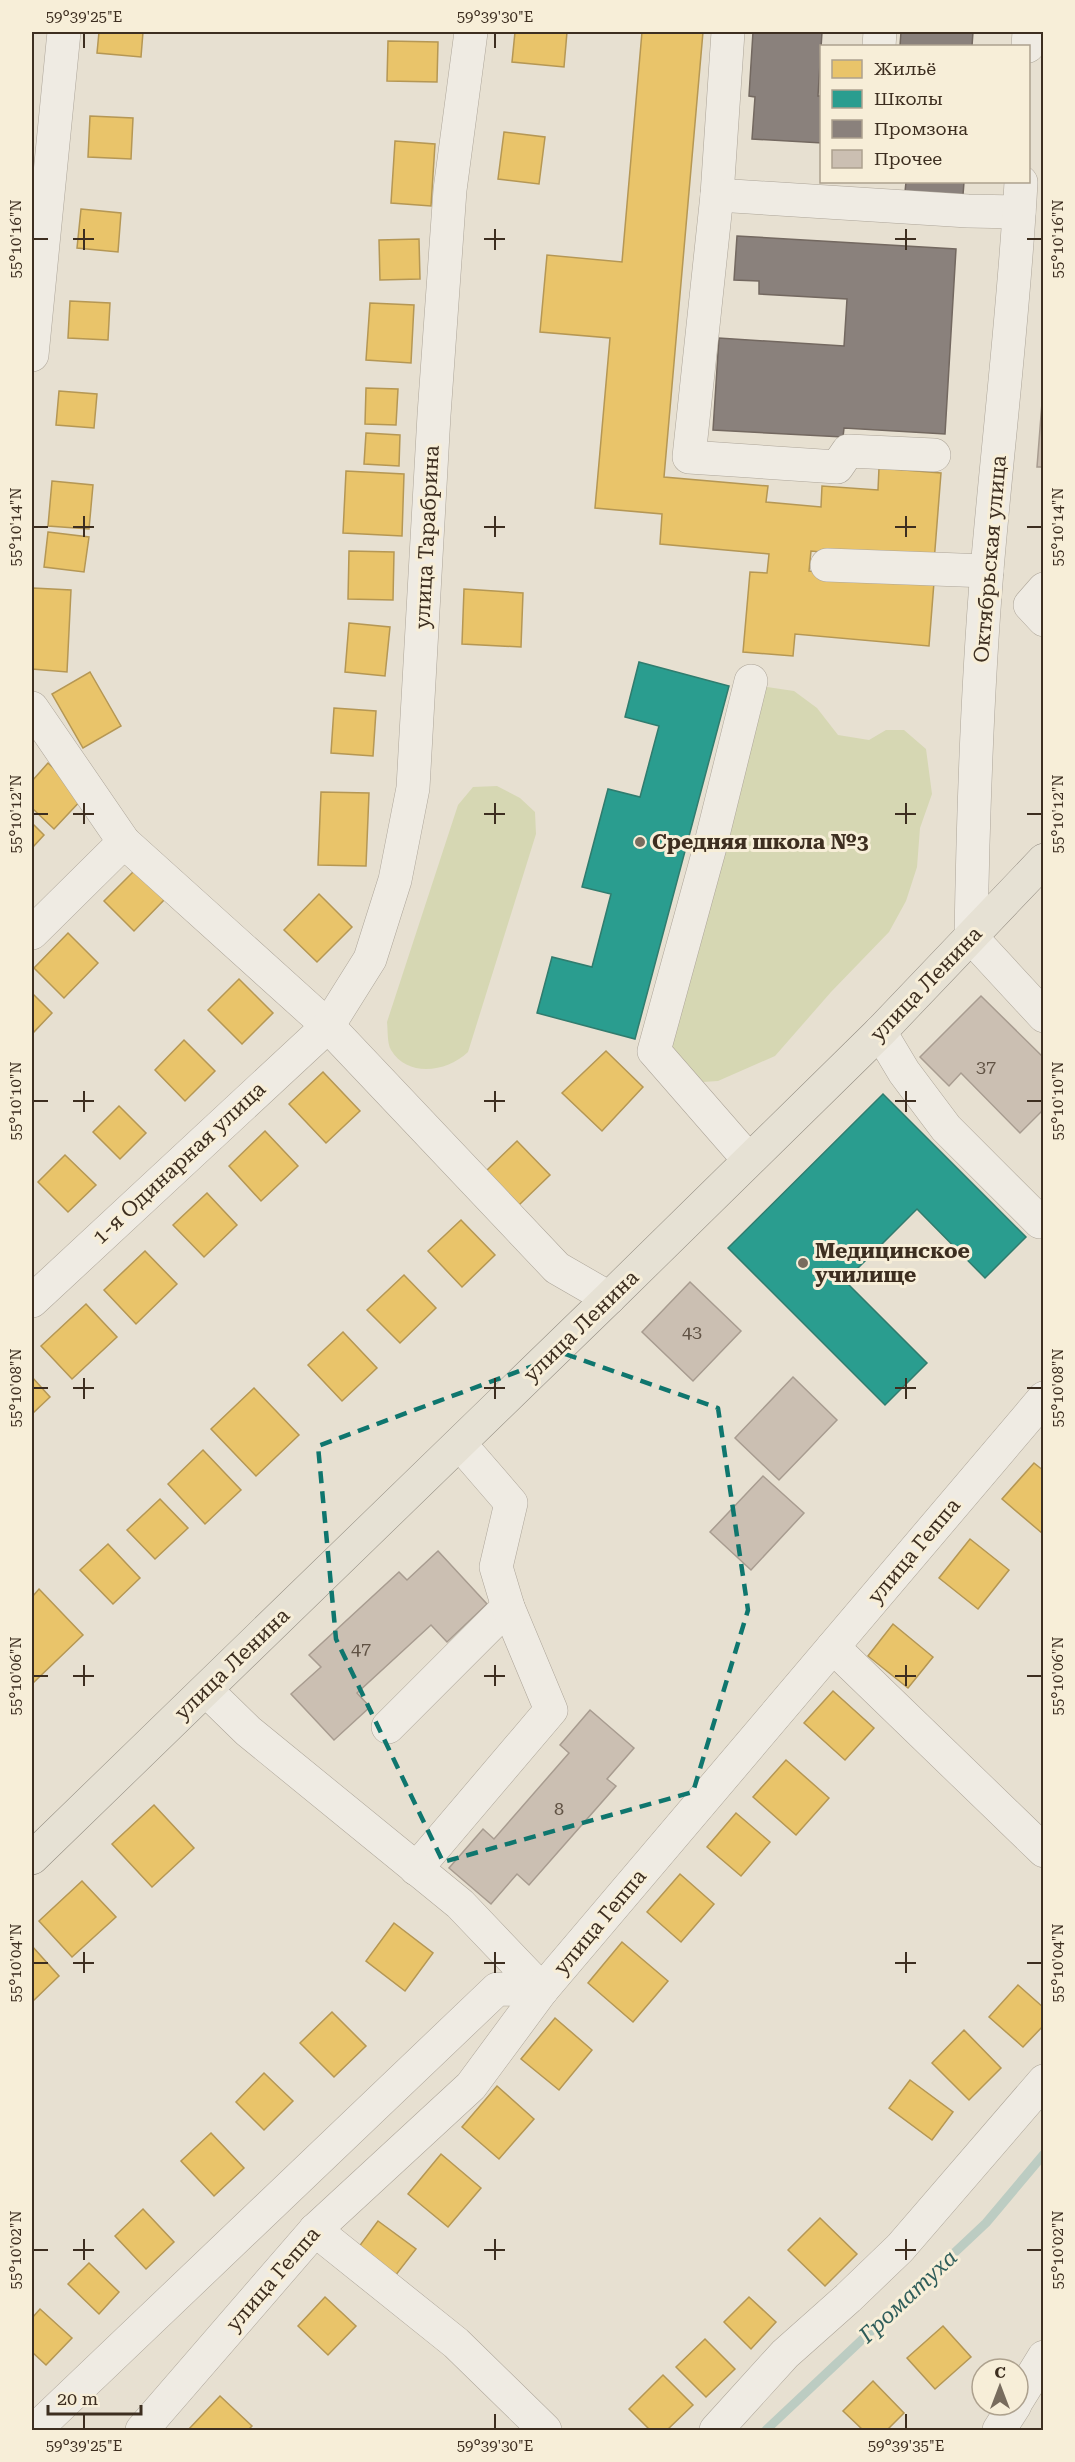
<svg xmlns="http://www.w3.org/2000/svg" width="1075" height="2462" font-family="'Roboto Serif',serif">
	<rect width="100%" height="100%" fill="#e7e0d1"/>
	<g fill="#d6d7b3">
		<polygon points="760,686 794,691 817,708 838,735 869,740 886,730 904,730 926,749 932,794 920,828 917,867 906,901 889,932 831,992 775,1056 718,1081 687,1083 668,1072 666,1011"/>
		<path d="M497,786L520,798L535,812L536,834L468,1052C447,1072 408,1078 391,1050C387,1043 388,1031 387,1022L458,805L473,787Z"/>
	</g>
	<g fill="#e9c46a" stroke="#b59754" stroke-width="1.5">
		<polygon points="99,32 143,32 141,57 97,53"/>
		<polygon points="515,32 567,32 564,67 512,62"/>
		<polygon points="642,32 703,32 664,477 768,486 766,502 821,507 822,486 878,490 879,468 941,473 934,562 811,551 809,571 934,582 929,646 795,634 793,656 743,652 750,572 767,573 769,554 660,544 662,514 595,508 610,338 540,332 547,255 622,262"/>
		<polygon points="388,41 438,42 437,82 387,81"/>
		<polygon points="90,116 133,118 131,159 88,157"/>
		<polygon points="504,132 545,137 539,184 498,179"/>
		<polygon points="395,141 435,144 431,206 391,203"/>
		<polygon points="81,209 121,213 118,252 77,248"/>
		<polygon points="419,239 420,279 380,280 379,240"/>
		<polygon points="70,301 110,303 108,340 68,338"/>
		<polygon points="370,303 414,305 411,363 366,360"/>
		<polygon points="366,388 398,389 396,425 365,424"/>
		<polygon points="59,391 97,394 94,428 56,425"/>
		<polygon points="366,433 400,435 399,466 364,464"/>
		<polygon points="346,471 404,474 402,536 343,533"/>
		<polygon points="52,481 93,485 89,529 48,526"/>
		<polygon points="48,532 89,537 84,572 44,567"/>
		<polygon points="349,551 394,552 393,600 348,599"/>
		<polygon points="33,588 71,590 67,672 32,669"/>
		<polygon points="464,589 523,593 521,647 462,644"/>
		<polygon points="349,623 390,627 385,676 345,672"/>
		<polygon points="90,672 121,726 83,748 52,694"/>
		<polygon points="334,708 376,711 373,756 331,753"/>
		<polygon points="48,763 84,797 54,829 32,808 32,781"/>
		<polygon points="321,792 369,793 366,866 318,865"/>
		<polygon points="32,823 44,835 32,848"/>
		<polygon points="136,869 165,899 134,931 104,901"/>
		<polygon points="319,894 352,927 317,962 284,930"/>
		<polygon points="68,933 98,963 64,998 34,968"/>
		<polygon points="239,979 273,1013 242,1044 208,1010"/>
		<polygon points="32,993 52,1013 32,1034"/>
		<polygon points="184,1040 215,1071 185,1101 155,1070"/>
		<polygon points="606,1051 643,1087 602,1131 562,1093"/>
		<polygon points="323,1072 360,1111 326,1143 289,1104"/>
		<polygon points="119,1106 146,1133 120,1159 93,1132"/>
		<polygon points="265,1131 298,1166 261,1201 229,1166"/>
		<polygon points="517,1141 550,1175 519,1205 486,1171"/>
		<polygon points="65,1155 96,1185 68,1212 38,1182"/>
		<polygon points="207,1193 237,1225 204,1257 173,1225"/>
		<polygon points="461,1220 495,1255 462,1287 428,1251"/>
		<polygon points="145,1251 177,1284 136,1324 104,1290"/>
		<polygon points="404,1275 436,1308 400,1343 367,1310"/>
		<polygon points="86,1304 117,1337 72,1379 41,1346"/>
		<polygon points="343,1332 377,1368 342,1401 308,1365"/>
		<polygon points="32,1377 50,1397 32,1414"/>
		<polygon points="254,1388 299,1435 256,1476 211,1429"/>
		<polygon points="203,1450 241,1490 205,1524 168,1484"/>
		<polygon points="1034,1463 1044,1471 1043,1534 1002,1499"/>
		<polygon points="160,1499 188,1528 155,1559 127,1530"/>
		<polygon points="970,1539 1009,1570 978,1609 939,1578"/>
		<polygon points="108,1544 140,1578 113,1604 80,1570"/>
		<polygon points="39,1589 83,1635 32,1684 32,1597"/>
		<polygon points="893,1624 933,1657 908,1688 868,1656"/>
		<polygon points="833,1691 874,1728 845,1760 804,1723"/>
		<polygon points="786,1760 829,1798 796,1835 753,1797"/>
		<polygon points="154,1805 194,1848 152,1887 112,1844"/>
		<polygon points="736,1813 770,1842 741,1876 707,1847"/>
		<polygon points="680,1874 714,1904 681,1942 647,1912"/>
		<polygon points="82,1881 116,1917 72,1957 39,1921"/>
		<polygon points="394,1923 433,1953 405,1991 366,1961"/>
		<polygon points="622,1942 668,1981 633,2022 588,1983"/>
		<polygon points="32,1946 59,1976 32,2002"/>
		<polygon points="1018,1985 1044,2008 1044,2025 1023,2047 989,2017"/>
		<polygon points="332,2012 366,2046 334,2077 300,2043"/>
		<polygon points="555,2018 592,2050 559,2090 521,2059"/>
		<polygon points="964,2030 1001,2068 969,2100 932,2063"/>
		<polygon points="264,2073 293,2101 264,2130 236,2102"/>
		<polygon points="910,2080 953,2112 932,2140 889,2108"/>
		<polygon points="497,2086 534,2119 499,2159 462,2127"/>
		<polygon points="211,2133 244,2168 214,2196 181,2161"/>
		<polygon points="441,2154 481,2188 448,2227 408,2194"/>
		<polygon points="143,2209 174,2242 146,2269 115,2236"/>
		<polygon points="820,2218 857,2254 825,2286 788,2250"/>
		<polygon points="378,2221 416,2249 395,2276 358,2248"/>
		<polygon points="89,2263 119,2292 99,2314 68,2284"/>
		<polygon points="325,2297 356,2326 328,2355 298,2326"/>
		<polygon points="749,2297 776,2322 751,2349 724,2322"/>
		<polygon points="40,2309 72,2338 46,2365 32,2352 32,2318"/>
		<polygon points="943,2326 971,2357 935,2389 907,2358"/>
		<polygon points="705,2339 735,2369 706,2397 676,2367"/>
		<polygon points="663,2375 693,2405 667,2430 650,2430 629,2409"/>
		<polygon points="873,2381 904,2413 887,2430 863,2430 843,2411"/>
		<polygon points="220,2396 252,2426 248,2430 188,2430"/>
	</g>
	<g fill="#2a9d8f" stroke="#307c6e" stroke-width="1.5">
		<polygon points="639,662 729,686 635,1039 537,1013 552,957 592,967 611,894 582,887 608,789 640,797 659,726 625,717"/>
		<polygon points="883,1094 1026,1237 985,1278 917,1209 845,1281 927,1363 885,1405 728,1248"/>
	</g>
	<g fill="#8a817c" stroke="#736860" stroke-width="1.5">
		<polygon points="753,32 822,32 818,96 822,96 822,143 752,139 755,97 749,96"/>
		<polygon points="901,32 973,32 972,46 900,46"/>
		<polygon points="906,182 964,182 963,195 905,192"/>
		<polygon points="737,236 956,249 945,434 844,428 843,437 713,430 719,338 844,346 847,299 759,294 759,281 734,280"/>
	</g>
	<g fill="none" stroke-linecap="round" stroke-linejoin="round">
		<polyline stroke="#bcccc2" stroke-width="9" points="766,2430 986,2223 1044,2154"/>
	</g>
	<g fill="#cbbfb2" stroke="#a89c90" stroke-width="1.5">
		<polygon points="1044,377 1044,467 1037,467"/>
		<polygon points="981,996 1044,1058 1044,1109 1020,1133 961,1073 949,1086 920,1057"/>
		<polygon points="690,1282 741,1331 693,1381 642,1332"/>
		<polygon points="793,1377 837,1420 779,1480 735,1438"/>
		<polygon points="763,1476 804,1513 751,1570 710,1532"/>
		<polygon points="438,1551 487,1604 447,1642 431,1625 357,1693 370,1707 334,1740 291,1694 321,1667 309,1655 399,1572 407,1580"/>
		<polygon points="590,1710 634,1748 607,1779 616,1786 529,1885 517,1874 491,1904 449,1868 483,1829 494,1839 569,1753 560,1745"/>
	</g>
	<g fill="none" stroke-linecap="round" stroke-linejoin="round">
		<defs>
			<g id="minor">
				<polyline points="728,32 717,195 968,211 1019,212"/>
				<polyline points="879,46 880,32"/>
				<polyline points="1028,46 1029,32"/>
				<path d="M1021,182C1014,312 998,441 987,570C977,692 973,815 971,937L1044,1016"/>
				<polyline points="717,195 689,457 837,467 848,451 934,455"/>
				<polyline points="32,355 64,32"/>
				<polyline points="827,565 987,571"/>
				<polyline points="1044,589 1030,605 1044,620"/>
				<polyline points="32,708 124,842 328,1026 557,1268 609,1298"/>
				<polyline points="32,933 124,842"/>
				<polyline points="880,1032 904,1072 946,1128 1040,1222"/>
				<polyline points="749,1160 654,1051 710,847 751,681"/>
				<polyline points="32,1301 328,1026 370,959 395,880 413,788 434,415 450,190 471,32"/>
				<polyline points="833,1647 1044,1851"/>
				<polyline points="388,1727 508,1607"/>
				<polyline points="416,1869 551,1710 508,1607 496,1567 511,1503 460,1444"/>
				<polyline points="315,2230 456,2343 545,2430"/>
				<polyline points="1018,2399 1044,2357"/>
				<polyline points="35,2430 497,1989 542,1990 460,1904 248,1731 206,1690"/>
				<polyline points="142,2430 315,2230 471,2086 542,1990 1044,1398"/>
				<polyline points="716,2430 785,2354 848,2298 900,2248 1044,2081"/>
				<polyline points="999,2430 1015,2405"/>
			</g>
			<polyline id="major" points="32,1858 609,1298 880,1032 1044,860"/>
		</defs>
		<use href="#minor" stroke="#ada599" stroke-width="34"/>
		<use href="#major" stroke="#928b80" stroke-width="34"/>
		<use href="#minor" stroke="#efebe3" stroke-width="33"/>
		<use href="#major" stroke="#e6e1d4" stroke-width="33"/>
	</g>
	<path fill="none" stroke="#0f766e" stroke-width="4.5" stroke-dasharray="12 8" stroke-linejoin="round" d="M565,1354L718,1408L748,1610L693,1792L443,1862L336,1639L318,1446Z"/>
	<path fill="none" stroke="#3d2e20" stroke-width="2" d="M84,33V48M495,33V48M84,229V250M495,229V250M906,229V250M33,239H48M73,239H94M484,239H505M895,239H916M1027,239H1042M84,516V537M495,516V537M906,516V537M33,527H48M73,527H94M484,527H505M895,527H916M1027,527H1042M84,803V824M495,803V824M906,803V824M33,814H48M73,814H94M484,814H505M895,814H916M1027,814H1042M84,1091V1112M495,1091V1112M906,1091V1112M33,1101H48M73,1101H94M484,1101H505M895,1101H916M1027,1101H1042M84,1378V1399M495,1378V1399M906,1378V1399M33,1388H48M73,1388H94M484,1388H505M895,1388H916M1027,1388H1042M84,1665V1686M495,1665V1686M906,1665V1686M33,1676H48M73,1676H94M484,1676H505M895,1676H916M1027,1676H1042M84,1952V1973M495,1952V1973M906,1952V1973M33,1963H48M73,1963H94M484,1963H505M895,1963H916M1027,1963H1042M84,2239V2260M495,2239V2260M906,2239V2260M33,2250H48M73,2250H94M484,2250H505M895,2250H916M1027,2250H1042M84,2414V2429M495,2414V2429M906,2414V2429"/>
	<g fill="#786c5e" stroke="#f7eed8" stroke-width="2">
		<circle cx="640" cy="842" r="6"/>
		<circle cx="803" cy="1263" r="6"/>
	</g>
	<g text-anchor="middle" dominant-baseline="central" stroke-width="6" stroke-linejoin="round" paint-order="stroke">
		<g font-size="18" fill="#605244">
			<text x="986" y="1066">37</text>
			<text x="692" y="1331">43</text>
			<text x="361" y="1648">47</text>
			<text x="559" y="1808">8</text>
		</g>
		<g font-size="21" fill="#3d2e20" stroke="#f7eed8">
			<text transform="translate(427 537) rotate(-87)">улица Тарабрина</text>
			<text transform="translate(990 559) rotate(-85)">Октябрьская улица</text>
			<text transform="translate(926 984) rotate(-46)">улица Ленина</text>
			<text transform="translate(179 1163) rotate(-43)">1-я Одинарная улица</text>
			<text transform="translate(581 1326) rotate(-44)">улица Ленина</text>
			<text transform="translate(914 1551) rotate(-50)">улица Геппа</text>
			<text transform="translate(232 1664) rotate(-44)">улица Ленина</text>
			<text transform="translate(600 1922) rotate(-50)">улица Геппа</text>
			<text transform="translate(273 2279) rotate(-49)">улица Геппа</text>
		</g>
		<g font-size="21" font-weight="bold" fill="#3d2e20" stroke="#f7eed8" text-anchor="start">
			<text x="652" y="842">Средняя школа №3</text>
			<text x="815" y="1251">Медицинское<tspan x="815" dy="24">училище</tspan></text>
		</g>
		<g font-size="22" font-style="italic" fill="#2f5d5a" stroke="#f7eed8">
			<text transform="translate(908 2296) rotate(-43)">Громатуха</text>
		</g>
	</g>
	<rect width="1075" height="2462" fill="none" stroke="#f7eed8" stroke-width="66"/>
	<rect x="820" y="45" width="210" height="138" fill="#f7eed8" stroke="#ada18e" stroke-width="1.5"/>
	<rect x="832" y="60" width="30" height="18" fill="#e9c46a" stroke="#ada18e" stroke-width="1.5"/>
	<text x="874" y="75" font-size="18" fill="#3d2e20">Жильё</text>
	<rect x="832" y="90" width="30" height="18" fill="#2a9d8f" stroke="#ada18e" stroke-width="1.5"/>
	<text x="874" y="105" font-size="18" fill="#3d2e20">Школы</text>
	<rect x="832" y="120" width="30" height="18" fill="#8a817c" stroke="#ada18e" stroke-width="1.5"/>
	<text x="874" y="135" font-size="18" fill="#3d2e20">Промзона</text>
	<rect x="832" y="150" width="30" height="18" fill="#cbbfb2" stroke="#ada18e" stroke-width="1.5"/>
	<text x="874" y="165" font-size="18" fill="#3d2e20">Прочее</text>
	<g transform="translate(1000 2387)"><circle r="28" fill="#f7eed8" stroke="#ada18e" stroke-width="1.5"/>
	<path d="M0-4.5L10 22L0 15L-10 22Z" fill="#786c5e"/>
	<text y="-9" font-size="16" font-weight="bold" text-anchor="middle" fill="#3d2e20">С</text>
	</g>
	<path d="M48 2405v9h93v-9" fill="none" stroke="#3d2e20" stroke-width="3"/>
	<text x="57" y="2405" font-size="18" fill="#3d2e20" stroke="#f7eed8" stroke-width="4.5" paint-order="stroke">20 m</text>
	<rect x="33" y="33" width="1009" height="2396" fill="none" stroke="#3d2e20" stroke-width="2"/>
	<g font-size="15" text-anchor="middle" fill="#3d2e20">
		<text x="84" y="22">59°39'25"E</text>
		<text x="495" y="22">59°39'30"E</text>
		<text transform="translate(16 239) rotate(-90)" y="5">55°10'16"N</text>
		<text transform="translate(1058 239) rotate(-90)" y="5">55°10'16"N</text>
		<text transform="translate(16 527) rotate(-90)" y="5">55°10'14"N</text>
		<text transform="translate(1058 527) rotate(-90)" y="5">55°10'14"N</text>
		<text transform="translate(16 814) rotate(-90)" y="5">55°10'12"N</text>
		<text transform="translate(1058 814) rotate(-90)" y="5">55°10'12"N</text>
		<text transform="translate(16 1101) rotate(-90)" y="5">55°10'10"N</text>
		<text transform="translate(1058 1101) rotate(-90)" y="5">55°10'10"N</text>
		<text transform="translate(16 1388) rotate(-90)" y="5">55°10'08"N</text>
		<text transform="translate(1058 1388) rotate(-90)" y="5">55°10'08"N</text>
		<text transform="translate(16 1676) rotate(-90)" y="5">55°10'06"N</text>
		<text transform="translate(1058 1676) rotate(-90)" y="5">55°10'06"N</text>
		<text transform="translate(16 1963) rotate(-90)" y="5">55°10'04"N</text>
		<text transform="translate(1058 1963) rotate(-90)" y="5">55°10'04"N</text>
		<text transform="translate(16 2250) rotate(-90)" y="5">55°10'02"N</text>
		<text transform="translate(1058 2250) rotate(-90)" y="5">55°10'02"N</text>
		<text x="84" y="2451">59°39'25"E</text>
		<text x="495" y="2451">59°39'30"E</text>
		<text x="906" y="2451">59°39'35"E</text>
	</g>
</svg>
